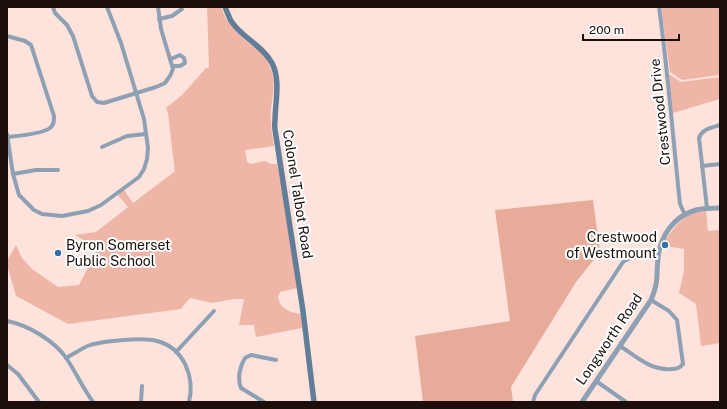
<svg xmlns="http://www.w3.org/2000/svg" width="727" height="409" font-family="'Public Sans',sans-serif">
	<rect width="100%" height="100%" fill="#fde3dc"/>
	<g fill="#efb5a6">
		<path d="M207,7H221C226,22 234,31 246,41C254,47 263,53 268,62C280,86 269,99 271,122C271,130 273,138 274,146L245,150L247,162L251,164L265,161L271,164H277L282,188L297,288L280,292L278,297C280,309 289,312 301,314L302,328L256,337L254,325H239L244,299H234L212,303L190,298L181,309L68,324L16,296L7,265V261L16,245L22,258L32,269L58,287L79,285L98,248L75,235L96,232L128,207L117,194L123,189L133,203L174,172L175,173L168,113L166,108L182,95L206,68H209Z"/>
		<polygon points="661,7 720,7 720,75 682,80 670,72"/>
		<polygon points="669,74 681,82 720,77 720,99 673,113"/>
		<path d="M706,210L708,231L720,230V343L701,346L696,304L679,293L684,271V249L661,245C675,228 682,212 706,210Z"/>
	</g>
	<polygon fill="#e8ab9a" points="593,200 600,252 576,282 511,387 513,402 423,402 415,336 510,321 495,210"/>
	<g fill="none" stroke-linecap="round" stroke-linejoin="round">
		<g stroke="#8ea0b3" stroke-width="4">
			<polyline points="53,7 55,13 67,25 73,36 92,96 97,102 104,103 156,87 165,83 170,76 173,69 161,29 158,7"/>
			<path d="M659,7C668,72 673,138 680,204L685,215"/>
			<polyline points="159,19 172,16 182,9"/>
			<path d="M7,36L25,41L31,45L54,116C54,121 54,124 51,127C45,134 17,136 7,137"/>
			<polyline points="171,59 180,55 184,58 185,63 180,66 172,66"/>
			<polyline points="7,134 13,174 19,195 34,210 42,214 62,216 88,211 101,205 139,177 144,169 147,159 148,148 144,119 121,43 107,7"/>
			<polyline points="102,147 127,136 146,134"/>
			<polyline points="702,166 720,164"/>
			<polyline points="13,174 36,170 58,170"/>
			<path d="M707,208L699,138C702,129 711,128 720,125"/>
			<path d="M7,321C28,325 55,341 67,359C76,373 83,388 93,402"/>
			<path d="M620,346C637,357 651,371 672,369C677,369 680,368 683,364L677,320L669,311L651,300"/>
			<polyline points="176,352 214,311"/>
			<path d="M66,358C74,354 82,348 90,345C104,341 143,337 157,341C184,348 195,377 189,402"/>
			<polyline points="7,365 18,374 39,402"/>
			<polyline points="596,381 626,402"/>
			<polyline points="141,402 142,386"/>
			<path d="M264,402L241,388C237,378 240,366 245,358L251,355L276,360"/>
			<path d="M533,402L535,395L623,262C634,254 645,257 658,258"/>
		</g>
		<path stroke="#8ea0b3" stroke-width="5" d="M582,402L651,300C659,281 656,277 658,258C660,236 674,216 696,210C703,208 712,208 720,208"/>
		<path stroke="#617d97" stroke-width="5.5" d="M225,7C227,12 229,17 231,21C242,38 262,45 272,63C281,81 275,102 275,121C274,126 275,131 276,136L303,311L314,402"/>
	</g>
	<g fill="#3271a8" stroke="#fff" stroke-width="1.5">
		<circle cx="665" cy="245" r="4"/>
		<circle cx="58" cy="253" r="4"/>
	</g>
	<g text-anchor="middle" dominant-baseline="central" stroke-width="4" stroke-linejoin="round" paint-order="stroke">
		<g font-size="14" fill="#1c0e0b" stroke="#fff">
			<text transform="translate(660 112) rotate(-96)">Crestwood Drive</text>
			<text transform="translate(298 194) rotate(81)">Colonel Talbot Road</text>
			<text transform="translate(609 339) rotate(-56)">Longworth Road</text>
		</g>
		<g font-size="14" fill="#1c0e0b" stroke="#fff" text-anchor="end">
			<text x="657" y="237">Crestwood<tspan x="657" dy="16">of Westmount</tspan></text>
			<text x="66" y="245" text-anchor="start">Byron Somerset<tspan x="66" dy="16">Public School</tspan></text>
		</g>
	</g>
	<rect width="727" height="409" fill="none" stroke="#1c0e0b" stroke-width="16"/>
	<path d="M583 34v6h96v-6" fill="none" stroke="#1c0e0b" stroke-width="2"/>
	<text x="589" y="34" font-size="12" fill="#1c0e0b" stroke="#ffffff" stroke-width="3" paint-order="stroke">200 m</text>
</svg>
